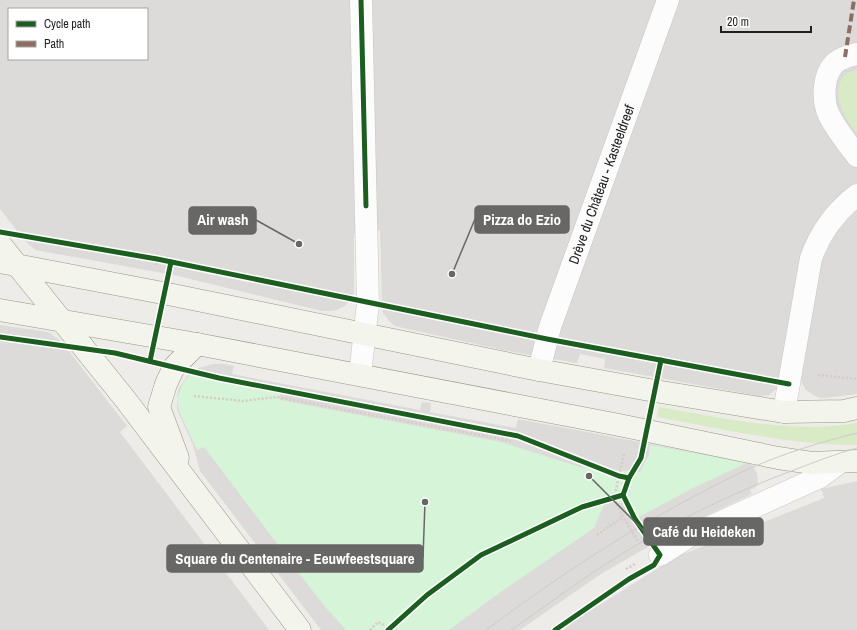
<svg xmlns="http://www.w3.org/2000/svg" width="857" height="630" font-family="'Archivo Narrow',sans-serif">
	<rect width="100%" height="100%" fill="#eeece8"/>
	<g fill="#dddbd9" fill-rule="evenodd">
		<path d="M0,0H857V394L825,398H820L813,395L806,390L799,378L780,386L769,395L759,396L604,368L605,359L580,354L577,363L508,351L403,328L395,326L390,322L383,313L382,308L380,230L354,234V293L352,298L345,306L337,310L331,311H322L174,275L35,250L26,242L0,209ZM9,9H147V59H9Z"/>
		<polygon points="0,325 48,332 61,341 127,426 120,432 269,630 0,630"/>
		<polygon points="213,364 224,364 234,366 232,374 420,410 422,402 431,403 430,412 516,428 518,419 751,463 757,473 758,481 756,487 750,490 752,494 684,526 601,574 520,630 321,630 200,471 193,445 177,410 177,395 179,388 188,375 199,368"/>
		<polygon points="857,481 857,630 563,630 577,619 676,557 824,498 821,489"/>
	</g>
	<g fill="#d9ebc6">
		<path d="M857,70V133C851,125 844,116 841,107C836,91 838,73 857,70Z"/>
		<path d="M659,407C724,418 790,434 857,423V445C789,445 723,429 657,417Z"/>
	</g>
	<polygon fill="#d6f4d7" points="190,375 280,394 280,400 501,442 580,467 640,472 649,454 650,445 747,463 693,488 639,517 630,503 605,502 594,528 502,591 449,630 346,630 327,609 294,567 300,562 288,546 282,550 204,447 197,450 179,411 178,403 177,399 183,383"/>
	<g fill="none" stroke-linecap="round" stroke-linejoin="round">
		<defs>
			<g id="street">
				<path d="M857,54C849,56 840,58 834,64C823,76 822,100 829,115C836,129 847,143 857,156"/>
				<path id="s1" d="M539,370L550,327L668,0"/>
				<polyline points="360,375 368,303 361,0"/>
				<path d="M784,412L811,258C820,233 836,211 857,195"/>
				<polyline points="660,555 690,536 820,477 839,463"/>
			</g>
			<g id="secondary">
				<polyline points="0,244 125,399 300,630"/>
				<polyline points="0,262 173,295 539,370 655,391 784,412 844,411 857,408"/>
				<polyline points="0,310 197,344 619,425 778,458 812,463 857,461"/>
				<polyline points="178,458 159,407 166,384 174,367 197,344"/>
			</g>
		</defs>
		<use href="#street" stroke="#c6c6c4" stroke-width="23"/>
		<use href="#secondary" stroke="#959880" stroke-width="23"/>
		<g stroke="#d7cac7" stroke-width="2.5" stroke-dasharray="2 2" stroke-linecap="butt">
			<polyline points="156,265 158,252"/>
			<polyline points="818,375 857,379"/>
			<polyline points="194,396 243,401 277,397 511,441"/>
			<polyline points="624,454 614,498 623,517 638,541"/>
			<polyline points="597,535 623,517"/>
			<polyline points="626,569 635,564"/>
			<polyline points="370,630 378,622 384,625"/>
			<polyline points="396,630 397,630"/>
		</g>
		<use href="#street" stroke="#fcfcfc" stroke-width="22"/>
		<use href="#secondary" stroke="#f3f4eb" stroke-width="22"/>
		<g stroke="#cbcbca" stroke-width="1">
			<path d="M486,630C557,577 631,528 710,488C724,481 737,474 751,468C785,453 821,442 857,433"/>
			<path d="M511,630C554,600 595,569 640,543C689,514 740,490 794,470C815,462 835,454 857,448"/>
		</g>
		<polyline stroke="#8d6e63" stroke-width="4" stroke-dasharray="8 4" stroke-linecap="butt" points="845,57 854,0"/>
		<defs>
			<g id="cycleway">
				<polyline points="361,0 366,206"/>
				<polyline points="0,232 157,259 547,339 789,384"/>
				<polyline points="0,337 115,353 219,378 518,436 619,476 629,478"/>
				<polyline points="150,361 171,262"/>
				<polyline points="388,630 427,595 481,555 582,507 623,495"/>
				<polyline points="555,630 629,579 654,565 660,555 635,519 623,495 629,478 641,458 661,360"/>
			</g>
		</defs>
		<use href="#cycleway" stroke="#fff" stroke-width="8"/>
		<use href="#cycleway" stroke="#1b5e20" stroke-width="5"/>
	</g>
	<g text-anchor="middle" dominant-baseline="central" stroke-width="3" stroke-linejoin="round" paint-order="stroke">
		<g font-size="14" fill="#1f1f1f" stroke="#fff">
			<text stroke="none"><textPath href="#s1" startOffset="196">Drève du Château - Kasteeldreef</textPath></text>
		</g>
	</g>
	<path fill="none" stroke="#676765" stroke-width="1.5" d="M452 274L475 219M299 244L256 220M589 476L644 531M425 502L423 558"/>
	<g fill="#676765" stroke="#fff" stroke-width="1.5">
		<circle cx="452" cy="274" r="4"/>
		<circle cx="299" cy="244" r="4"/>
		<circle cx="589" cy="476" r="4"/>
		<circle cx="425" cy="502" r="4"/>
	</g>
	<g fill="#676765" stroke="#676765" stroke-width="1.5">
		<rect x="475" y="206" width="94" height="27" rx="4"/>
		<rect x="189" y="207" width="67" height="27" rx="4"/>
		<rect x="644" y="518" width="119" height="27" rx="4"/>
		<rect x="167" y="545" width="256" height="27" rx="4"/>
	</g>
	<g font-size="15" text-anchor="middle" font-weight="bold" fill="#fff">
		<text x="522" y="225">Pizza do Ezio</text>
		<text x="223" y="225">Air wash</text>
		<text x="704" y="537">Café du Heideken</text>
		<text x="295" y="564">Square du Centenaire - Eeuwfeestsquare</text>
	</g>
	<rect x="8" y="8" width="140" height="52" fill="#ffffff" stroke="#a5a5a5"/>
	<rect x="16" y="21" width="20" height="6" fill="#1b5e20" stroke="#a5a5a5"/>
	<text x="44" y="28" font-size="12" fill="#1f1f1f">Cycle path</text>
	<rect x="16" y="41" width="20" height="6" fill="#8d6e63" stroke="#a5a5a5"/>
	<text x="44" y="48" font-size="12" fill="#1f1f1f">Path</text>
	<path d="M721 26v6h90v-6" fill="none" stroke="#1f1f1f" stroke-width="2"/>
	<text x="727" y="26" font-size="12" fill="#1f1f1f" stroke="#ffffff" stroke-width="3" paint-order="stroke">20 m</text>
</svg>
